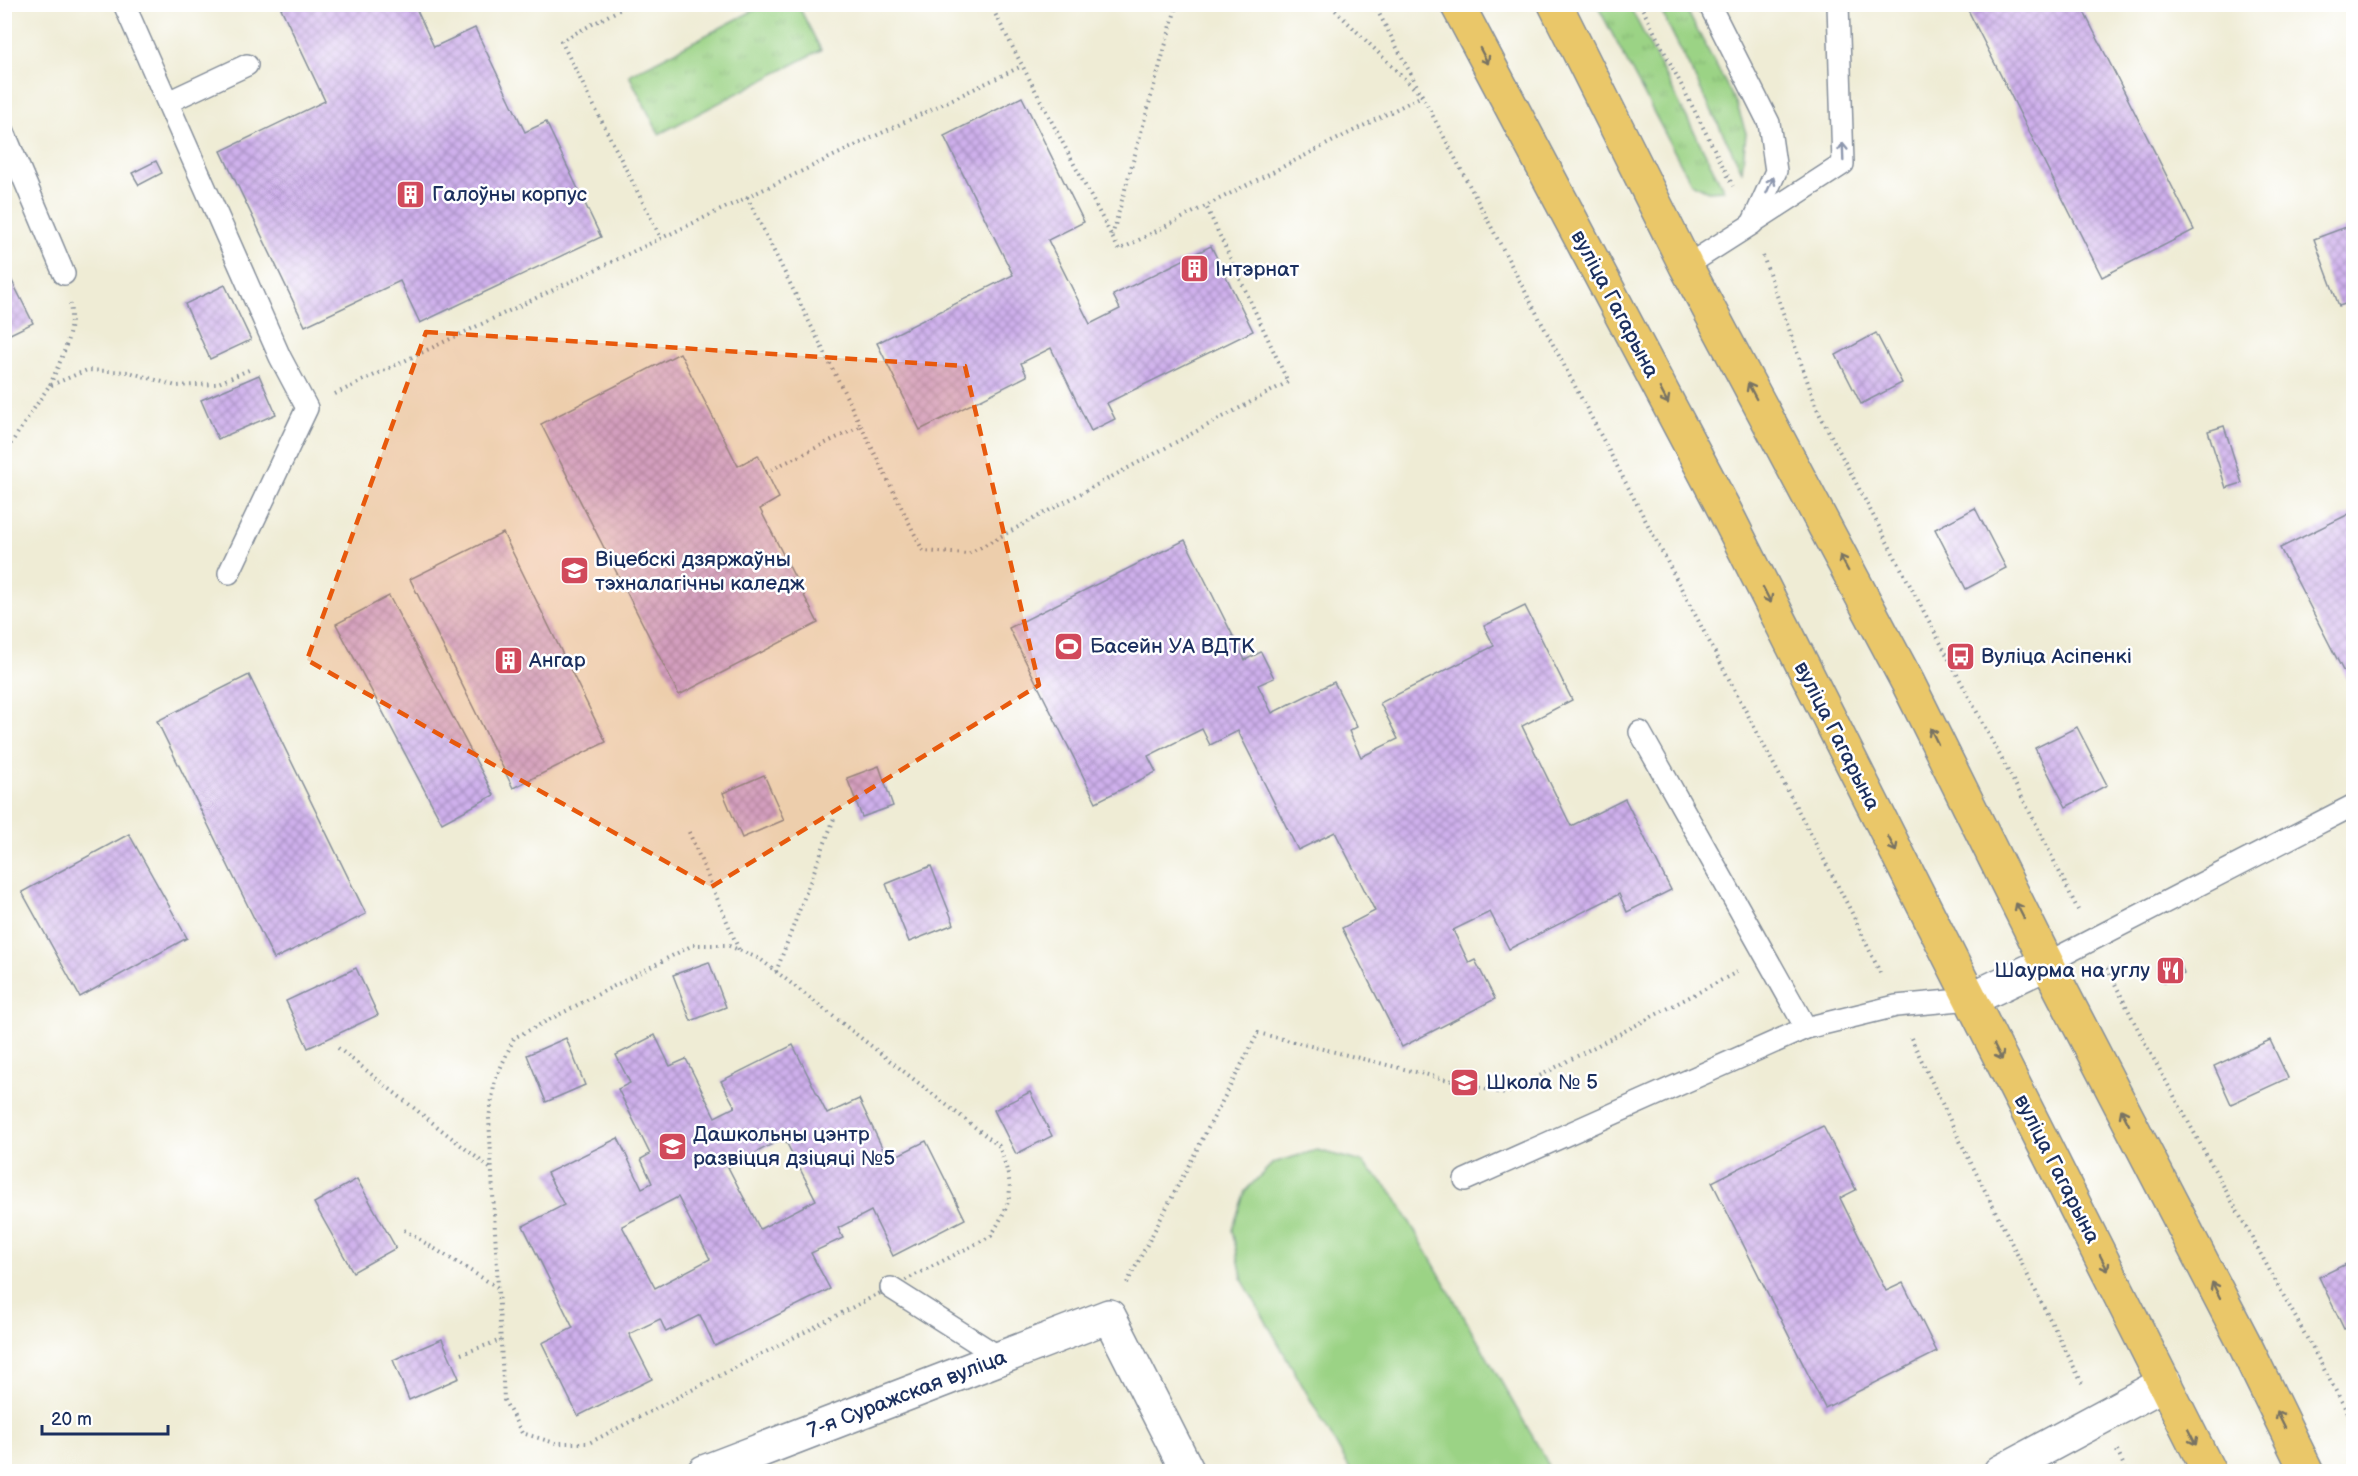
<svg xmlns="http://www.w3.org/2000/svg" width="2358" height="1476" font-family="'Balsamiq Sans',sans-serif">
	<defs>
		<pattern id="grass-tufts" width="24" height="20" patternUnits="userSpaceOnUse" patternTransform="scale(1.5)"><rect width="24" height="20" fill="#9bd385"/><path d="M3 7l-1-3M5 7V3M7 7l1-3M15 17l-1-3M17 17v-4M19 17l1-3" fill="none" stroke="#85b575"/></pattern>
		<pattern id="building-cross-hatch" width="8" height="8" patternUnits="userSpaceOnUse" patternTransform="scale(1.5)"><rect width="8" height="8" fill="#cfb0ec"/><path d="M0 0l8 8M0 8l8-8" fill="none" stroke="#a790c2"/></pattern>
	</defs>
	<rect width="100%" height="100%" fill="#fff"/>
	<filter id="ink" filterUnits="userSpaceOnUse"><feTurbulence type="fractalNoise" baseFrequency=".0167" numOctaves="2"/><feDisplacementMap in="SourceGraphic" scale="12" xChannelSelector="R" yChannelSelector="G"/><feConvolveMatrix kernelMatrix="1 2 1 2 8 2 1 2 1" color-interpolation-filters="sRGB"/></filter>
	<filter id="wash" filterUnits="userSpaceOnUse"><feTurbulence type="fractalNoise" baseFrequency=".008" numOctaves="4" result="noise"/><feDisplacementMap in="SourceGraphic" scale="24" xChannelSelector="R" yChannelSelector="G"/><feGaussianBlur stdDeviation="1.35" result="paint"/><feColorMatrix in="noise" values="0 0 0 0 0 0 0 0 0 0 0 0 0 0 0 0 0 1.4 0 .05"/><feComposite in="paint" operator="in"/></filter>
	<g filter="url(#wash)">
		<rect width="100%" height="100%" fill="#efecd5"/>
		<g fill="url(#grass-tufts)" stroke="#5b8172" stroke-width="1.5">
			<polygon points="766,4 798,5 821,50 659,134 629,75"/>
			<polygon points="1597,5 1629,5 1724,190 1708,191 1691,183"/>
			<polygon points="1658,5 1684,5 1737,105 1746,133 1742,171"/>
		</g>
		<polygon fill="#9bd385" stroke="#5b8172" stroke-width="1.5" points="1317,1150 1362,1162 1393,1193 1546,1460 1549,1471 1351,1471 1243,1281 1232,1230 1245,1191 1273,1163"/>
		<g id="blocks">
			<g fill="url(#building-cross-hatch)" fill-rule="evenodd">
				<polygon points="279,4 414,4 434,47 475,28 525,132 546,122 601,237 420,323 400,281 305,326 221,151 325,101"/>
				<polygon points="1965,4 2080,4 2194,230 2102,277"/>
				<polygon points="1022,97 1084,222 1048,240 1090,324 1120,309 1113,295 1211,246 1253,331 1107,403 1115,419 1091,431 1051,348 1021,363 1027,376 920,430 877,343 1013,275 944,136"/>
				<polygon points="156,161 162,173 139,185 132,173"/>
				<polygon points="2354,224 2354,301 2339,306 2314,239"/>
				<polygon points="4,265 33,323 4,337"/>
				<polygon points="225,285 251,340 210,359 185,304"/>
				<polygon points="1876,333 1902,383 1861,404 1836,355"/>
				<polygon points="680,353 738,466 758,455 779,498 760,509 818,623 679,695 541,424"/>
				<polygon points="259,375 276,414 218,439 201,400"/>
				<polygon points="2224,426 2242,483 2226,488 2208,431"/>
				<polygon points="1975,508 2006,568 1966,589 1935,529"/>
				<polygon points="2351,513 2354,518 2354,692 2280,548"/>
				<polygon points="503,533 606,742 513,788 410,579"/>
				<polygon points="1185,540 1245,660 1261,652 1274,678 1258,685 1272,713 1334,682 1357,727 1349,731 1361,757 1398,739 1380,703 1494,646 1484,626 1525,606 1572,700 1522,726 1571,826 1625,799 1671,890 1627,912 1619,894 1509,949 1490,912 1453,930 1469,963 1475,960 1495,999 1402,1047 1342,928 1375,911 1335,832 1298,850 1238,731 1210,745 1202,729 1148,756 1156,772 1096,802 1009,628"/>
				<polygon points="389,596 494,795 442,823 336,624"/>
				<polygon points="249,675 366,914 274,959 157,721"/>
				<polygon points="2077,727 2107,785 2066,807 2035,748"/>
				<polygon points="879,766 893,806 862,817 847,778"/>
				<polygon points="764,775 784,820 742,838 723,793"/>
				<polygon points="129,834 187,938 80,997 22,892"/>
				<polygon points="931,866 954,924 909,942 886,884"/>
				<polygon points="2179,959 2184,974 2164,982 2158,967"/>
				<polygon points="709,962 726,1007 691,1021 673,975"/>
				<polygon points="356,968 378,1015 308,1048 286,1001"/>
				<path d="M655,1035L670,1066L686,1059L715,1117L735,1107L721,1081L793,1045L827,1114L859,1099L888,1160L926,1141L965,1219L893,1256L871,1211L838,1228L843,1238L811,1253L830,1289L715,1346L700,1315L666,1332L660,1319L629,1334L652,1379L578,1416L542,1343L573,1328L523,1226L564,1205L547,1173L618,1138L642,1188L652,1183L641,1159L650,1154L618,1089L630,1083L616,1055ZM784,1138L816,1200L760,1229L728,1167ZM678,1197L710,1259L655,1288L622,1226Z"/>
				<polygon points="566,1038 585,1085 546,1102 527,1055"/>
				<polygon points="2270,1040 2288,1078 2231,1104 2214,1066"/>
				<polygon points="1030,1092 1052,1136 1016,1154 994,1110"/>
				<polygon points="1823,1126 1856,1190 1840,1198 1886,1291 1903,1283 1937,1352 1825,1408 1712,1182"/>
				<polygon points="357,1179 396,1248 353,1272 314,1203"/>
				<polygon points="2354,1260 2354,1325 2344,1329 2319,1277"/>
				<polygon points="442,1339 459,1378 409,1400 393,1360"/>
			</g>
		</g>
	</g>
	<g filter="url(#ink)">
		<use href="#blocks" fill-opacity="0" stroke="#858e9a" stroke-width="1.5"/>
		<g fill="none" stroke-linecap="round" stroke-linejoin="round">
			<defs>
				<g id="lane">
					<polyline points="124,4 280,357 307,408 229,573"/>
					<polyline points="168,102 247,65"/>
					<polyline points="4,132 64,274"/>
					<polyline points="1752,223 1843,164 1838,4"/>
					<polyline points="1686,266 1752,224 1776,171 1769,123 1709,4"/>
					<polyline points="1640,732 1806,1028"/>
					<polyline points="2047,963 2354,805"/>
					<polyline points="1465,1180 1806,1028 1896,1006 1971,999"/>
					<polyline points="891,1288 1001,1358"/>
				</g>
				<g id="street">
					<polyline points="1971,999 2047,963"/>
					<polyline points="704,1472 1109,1316 1188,1472"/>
					<polyline points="2000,1472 2165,1383"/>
				</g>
				<g id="primary">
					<polyline points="1457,4 1725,511 2209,1472"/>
					<polyline points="1555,4 1686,266 1908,683 2047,963 2243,1341 2307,1472"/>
				</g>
			</defs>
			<use href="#lane" stroke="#858e9a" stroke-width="24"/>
			<use href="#street" stroke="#858e9a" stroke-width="36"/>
			<use href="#primary" stroke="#858e9a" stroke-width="36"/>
			<g stroke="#858e9a" stroke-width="4" stroke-dasharray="1.5 4.5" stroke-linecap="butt">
				<polyline points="630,4 561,41 661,238"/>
				<polyline points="990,4 1119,250 1422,96 1329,4"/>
				<polyline points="1374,4 1852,913 1882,977"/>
				<polyline points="1640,4 1733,186"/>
				<polyline points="747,197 861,426 766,472"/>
				<polyline points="1112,236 1177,4"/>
				<polyline points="1763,256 1818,411 2035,822 2078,910"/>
				<path d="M50,385C61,359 75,333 70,304"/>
				<polyline points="335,394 1022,66"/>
				<polyline points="861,426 923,551 968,554 1288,382 1206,206"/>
				<polyline points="4,454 49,386 87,370 129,372 176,386 216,384 251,369"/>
				<polyline points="689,832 739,950"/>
				<path d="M693,945H727L760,959L999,1146C1014,1189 1015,1196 991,1236L589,1443H555L522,1433L504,1400L489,1118L495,1080L514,1038Z"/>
				<polyline points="2107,968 2145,1043 2354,1424"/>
				<polyline points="776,972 835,816"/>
				<polyline points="1911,1038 1959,1139 2082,1383"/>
				<polyline points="338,1048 491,1169"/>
				<polyline points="404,1230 497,1287"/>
				<polyline points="1127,1283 1258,1033 1505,1094 1737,972"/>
				<polyline points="461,1354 501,1340"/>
				<polyline points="2117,1451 2127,1472"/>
			</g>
			<use href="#lane" stroke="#fff" stroke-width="21"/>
			<use href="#street" stroke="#fff" stroke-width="33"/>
			<use href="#primary" stroke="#eac769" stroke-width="33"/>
		</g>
		<defs><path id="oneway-shaft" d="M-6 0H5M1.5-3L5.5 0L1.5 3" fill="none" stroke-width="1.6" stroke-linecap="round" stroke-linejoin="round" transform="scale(1.5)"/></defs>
		<g stroke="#787363">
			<use href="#oneway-shaft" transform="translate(1484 56) rotate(62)"/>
			<use href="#oneway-shaft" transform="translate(1752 391) rotate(-118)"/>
			<use href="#oneway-shaft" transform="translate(1664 396) rotate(62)"/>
			<use href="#oneway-shaft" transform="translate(1844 563) rotate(-118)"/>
			<use href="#oneway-shaft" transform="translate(1767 595) rotate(63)"/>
			<use href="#oneway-shaft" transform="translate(1934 736) rotate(-116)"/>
			<use href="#oneway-shaft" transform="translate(1892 844) rotate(62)"/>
			<use href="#oneway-shaft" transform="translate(2020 911) rotate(-117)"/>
			<use href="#oneway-shaft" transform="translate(1998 1052) rotate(63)"/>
			<use href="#oneway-shaft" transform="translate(2125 1117) rotate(-117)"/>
			<use href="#oneway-shaft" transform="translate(2104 1263) rotate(63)"/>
			<use href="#oneway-shaft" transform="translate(2216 1290) rotate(-117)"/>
			<use href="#oneway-shaft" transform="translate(2281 1419) rotate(-116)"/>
			<use href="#oneway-shaft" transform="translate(2192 1437) rotate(63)"/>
		</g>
		<g stroke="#8d97ae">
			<use href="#oneway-shaft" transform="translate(1843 152) rotate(-92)"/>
			<use href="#oneway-shaft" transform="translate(1770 185) rotate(-66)"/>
		</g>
	</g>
	<path fill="#e8590c" fill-opacity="0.2" stroke="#e8590c" stroke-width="4.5" stroke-dasharray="12 8" stroke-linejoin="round" d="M426,332L965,366L1039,685L711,887L307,660Z"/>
	<defs>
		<symbol id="building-square" viewBox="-11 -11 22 22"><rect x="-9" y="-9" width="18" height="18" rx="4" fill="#d1495b" stroke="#fff"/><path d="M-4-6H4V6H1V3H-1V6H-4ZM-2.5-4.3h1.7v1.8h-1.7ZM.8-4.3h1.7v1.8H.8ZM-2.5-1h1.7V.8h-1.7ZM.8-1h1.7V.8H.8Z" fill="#fff"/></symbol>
		<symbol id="university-square" viewBox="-11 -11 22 22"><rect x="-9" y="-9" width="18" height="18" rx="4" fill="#d1495b" stroke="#fff"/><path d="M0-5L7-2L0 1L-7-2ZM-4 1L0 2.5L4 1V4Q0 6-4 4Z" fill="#fff"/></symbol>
		<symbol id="stadium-square" viewBox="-11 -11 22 22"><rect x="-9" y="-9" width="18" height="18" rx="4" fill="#d1495b" stroke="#fff"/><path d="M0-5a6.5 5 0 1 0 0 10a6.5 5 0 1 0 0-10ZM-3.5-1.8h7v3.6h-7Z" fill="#fff"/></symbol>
		<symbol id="bus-square" viewBox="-11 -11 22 22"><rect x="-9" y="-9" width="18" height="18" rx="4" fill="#d1495b" stroke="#fff"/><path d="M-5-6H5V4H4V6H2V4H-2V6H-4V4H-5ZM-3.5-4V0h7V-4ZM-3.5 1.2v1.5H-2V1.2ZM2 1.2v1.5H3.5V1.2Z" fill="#fff"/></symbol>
		<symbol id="restaurant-square" viewBox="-11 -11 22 22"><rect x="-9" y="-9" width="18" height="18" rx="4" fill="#d1495b" stroke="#fff"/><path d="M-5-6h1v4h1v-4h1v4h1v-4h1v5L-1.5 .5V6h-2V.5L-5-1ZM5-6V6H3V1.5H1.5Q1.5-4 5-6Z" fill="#fff"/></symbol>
		<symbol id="school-square" viewBox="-11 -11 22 22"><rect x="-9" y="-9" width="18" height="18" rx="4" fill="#d1495b" stroke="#fff"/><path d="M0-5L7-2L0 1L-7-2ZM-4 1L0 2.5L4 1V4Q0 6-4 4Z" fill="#fff"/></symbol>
	</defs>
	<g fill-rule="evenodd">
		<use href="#building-square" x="394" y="178" width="33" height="33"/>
		<use href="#building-square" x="1178" y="252" width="33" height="33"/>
		<use href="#university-square" x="558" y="554" width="33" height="33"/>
		<use href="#stadium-square" x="1052" y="630" width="33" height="33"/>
		<use href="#bus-square" x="1944" y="640" width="33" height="33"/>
		<use href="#building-square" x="492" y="644" width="33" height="33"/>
		<use href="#restaurant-square" x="2154" y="954" width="33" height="33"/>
		<use href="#school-square" x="1448" y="1066" width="33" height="33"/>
		<use href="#school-square" x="656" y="1130" width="33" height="33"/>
	</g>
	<g text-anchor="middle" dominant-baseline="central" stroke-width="5" stroke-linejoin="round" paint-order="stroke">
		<g font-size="21" fill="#1b2f5e" stroke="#fff" text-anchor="start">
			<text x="432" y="194">Галоўны корпус</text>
			<text x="1215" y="269">Інтэрнат</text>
			<text x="595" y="559">Віцебскі дзяржаўны<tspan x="595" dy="24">тэхналагічны каледж</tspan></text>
			<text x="1090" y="646">Басейн УА ВДТК</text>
			<text x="1981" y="656">Вуліца Асіпенкі</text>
			<text x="529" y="660">Ангар</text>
			<text x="2150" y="970" text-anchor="end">Шаурма на углу</text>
			<text x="1486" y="1082">Школа № 5</text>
			<text x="693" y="1134">Дашкольны цэнтр<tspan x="693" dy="24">развіцця дзіцяці №5</tspan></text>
		</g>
		<g font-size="21" fill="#1b2f5e" stroke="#fff">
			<text transform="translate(1615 304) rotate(62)">вуліца Гагарына</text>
			<text transform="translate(1837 736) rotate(63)">вуліца Гагарына</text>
			<text transform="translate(2057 1169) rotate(63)">вуліца Гагарына</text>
			<text transform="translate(907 1394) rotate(-21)">7-я Суражская вуліца</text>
		</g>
	</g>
	<rect width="2358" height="1476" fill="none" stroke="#fff" stroke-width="24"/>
	<path d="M42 1425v9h126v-9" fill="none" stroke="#1b2f5e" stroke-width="3"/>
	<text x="51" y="1425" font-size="18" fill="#1b2f5e" stroke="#ffffff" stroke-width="4.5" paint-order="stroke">20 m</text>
</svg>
